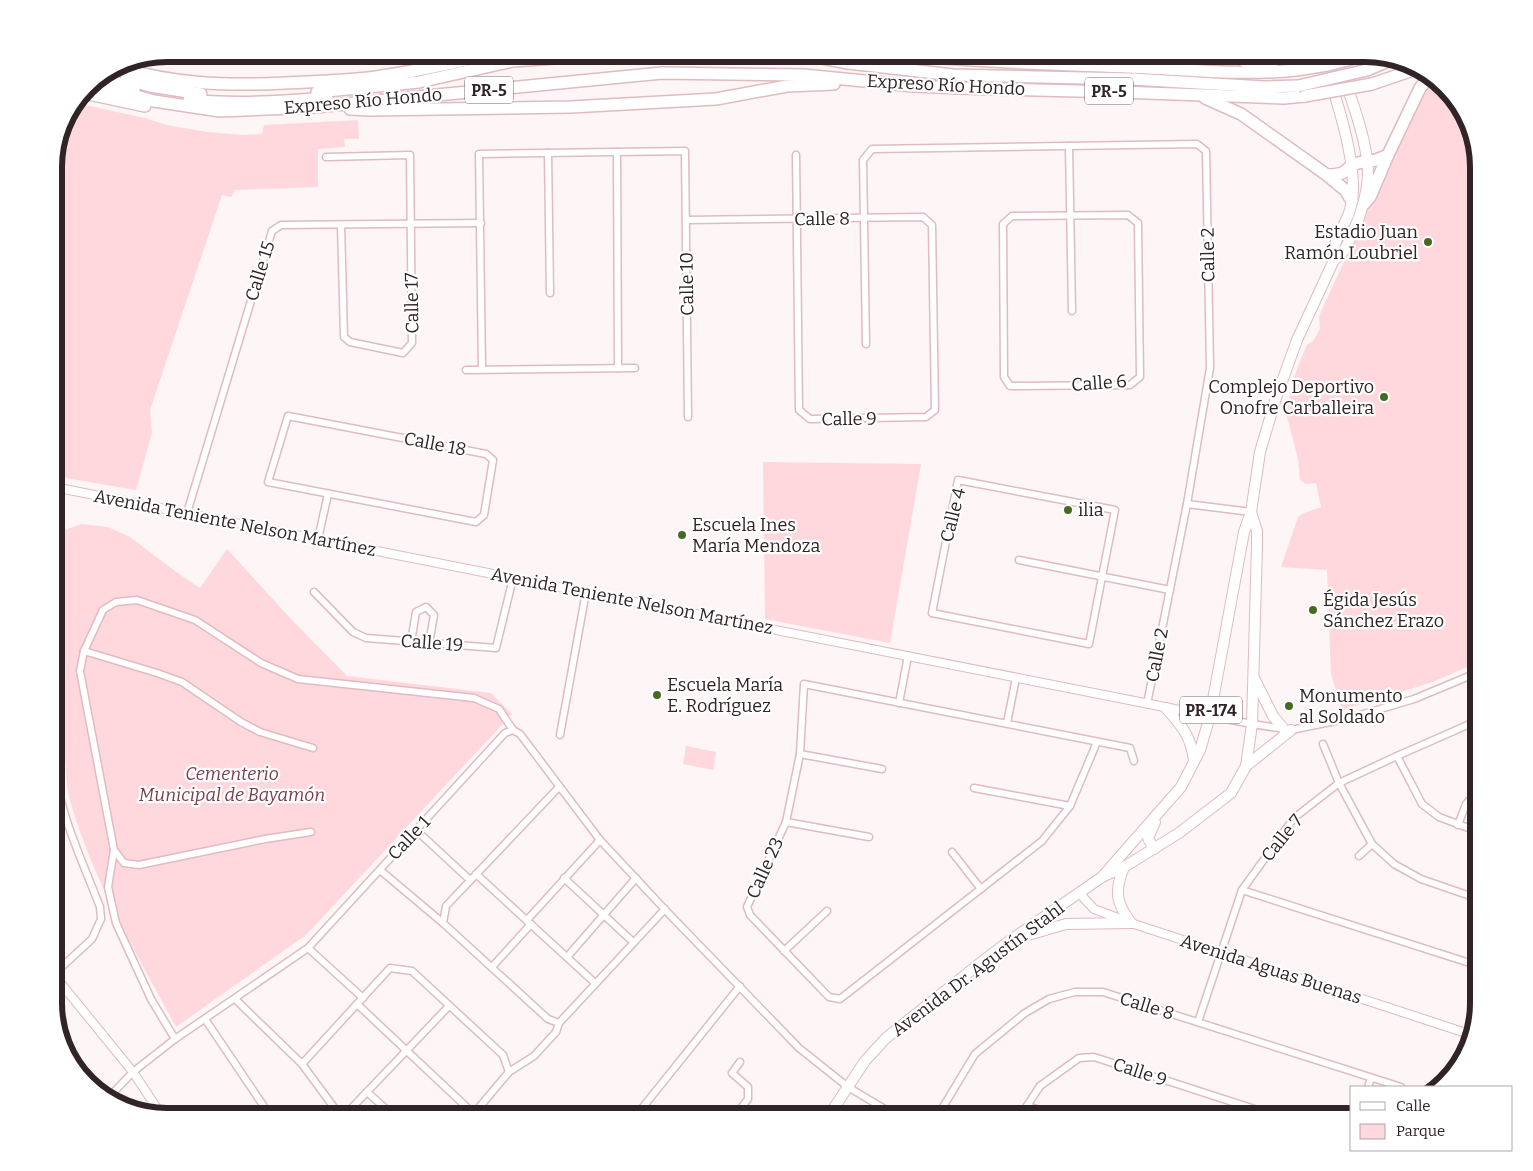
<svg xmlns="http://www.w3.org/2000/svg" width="1533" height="1171" font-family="Bitter,serif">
	<rect width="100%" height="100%" fill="#fdf5f6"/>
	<g fill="#ffd8de">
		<polygon points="1435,77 1468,117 1479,167 1479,662 1430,683 1342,710 1331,674 1327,570 1281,567 1298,517 1304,513 1321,507 1316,483 1306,484 1300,480 1298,459 1286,413 1293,382 1298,366 1307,345 1313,341 1320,329 1319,316 1423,90"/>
		<polygon points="76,103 145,118 167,125 207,132 243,135 262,134 264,125 358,120 359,139 344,139 345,147 318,149 318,187 235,190 231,197 222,195 150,410 152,433 136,490 54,476 54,159 65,117"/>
		<polygon points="763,462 921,464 890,643 765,619"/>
		<path d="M81,524L108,527L130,537L175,571L200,588L227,549L289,617L347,676L491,693L512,714L306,935L176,1027C137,954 94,883 71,804C65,785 66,762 64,743C56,674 54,604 54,534Z"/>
		<polygon points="686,746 716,752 713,770 683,764"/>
	</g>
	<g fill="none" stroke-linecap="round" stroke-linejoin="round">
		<defs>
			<g id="minor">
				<polyline points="1069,146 1072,311"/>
				<polyline points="617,152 618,368"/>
				<polyline points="548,153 550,293"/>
				<polyline points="326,157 410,155 412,343 403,353 350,342 344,337 341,225"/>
				<polygon points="1128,215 1138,223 1140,377 1130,385 1010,386 1004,377 1003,224 1012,216"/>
				<polyline points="686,220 923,217 932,225 935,410 926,417 810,419 799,410 796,155"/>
				<polyline points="866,344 863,160 872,149 1197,144 1206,151 1210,368 1187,504 1147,704"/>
				<polyline points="482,369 479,154 685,151 688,417"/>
				<polyline points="466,370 635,368"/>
				<polygon points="288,416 486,454 493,460 484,515 476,522 268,482"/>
				<polygon points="958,480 1115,510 1089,644 932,613"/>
				<polyline points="1187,504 1251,512"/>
				<polyline points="187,513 272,231 281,225 481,223"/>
				<polyline points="318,539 328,494"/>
				<polyline points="1019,560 1170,590"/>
				<polyline points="314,592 353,632 366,638 496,648 513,578"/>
				<polyline points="411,642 416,612 426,607 434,615 429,644"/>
				<polyline points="84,651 157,673 182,682 241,722 260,732 313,748"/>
				<polyline points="899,703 908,656"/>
				<polyline points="1210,716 1252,724 1291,730 1350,718 1414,699 1479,672"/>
				<polyline points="1007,723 1016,678"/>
				<polyline points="513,730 520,734 600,840 671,916 799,1048 848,1087 898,1117"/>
				<polyline points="560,735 586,592"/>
				<polyline points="1097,742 1070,806 1042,841 840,999 829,997 750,915 747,907 786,822 800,754 804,684 1130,748 1134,761"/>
				<polyline points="1323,744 1339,783 1372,844 1394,864 1421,879 1479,899"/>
				<polyline points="800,754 882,769"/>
				<polyline points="1397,756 1422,804 1439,817 1479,832"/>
				<polyline points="974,788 1070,806"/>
				<polyline points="54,818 64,815"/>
				<polyline points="786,822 869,837"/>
				<polyline points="1458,825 1466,804 1479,790"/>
				<polyline points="416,830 470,880"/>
				<polyline points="114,850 124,863 139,865 265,839 311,832"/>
				<polyline points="952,852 981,889"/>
				<polyline points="1359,856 1372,844"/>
				<polyline points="380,870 443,923 548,1019 559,1023"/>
				<polyline points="476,874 595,983"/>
				<polyline points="564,878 633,942"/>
				<polyline points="1242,890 1479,966"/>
				<polyline points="527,920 600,840"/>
				<polyline points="443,923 446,906 559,787"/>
				<polyline points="308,948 363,998"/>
				<polyline points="784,951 827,911"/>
				<polyline points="567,957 636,878"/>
				<polyline points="492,967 531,924"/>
				<path d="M54,974L92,939L101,919L100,907C82,860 59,813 54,763"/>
				<polyline points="235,999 302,1064 341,1117"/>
				<polyline points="357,1004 474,1114"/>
				<polyline points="205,1019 271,1117"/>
				<polyline points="1198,1022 1242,890 1294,818 1339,783 1397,756 1479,720"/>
				<polyline points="175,1039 151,999 116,923 108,887 114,850 80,671 84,651 103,610 116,602 137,600 195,620 261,663 298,679 474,698 499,709 513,730"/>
				<polyline points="302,1064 390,968 412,971 503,1055 509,1072"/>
				<polyline points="1368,1087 1371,1078"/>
				<polyline points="367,1092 395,1117"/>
				<polyline points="109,1097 133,1072 175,1039 308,948 505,733 513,730"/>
				<polyline points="1027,1106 1063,1117"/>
				<polyline points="343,1117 449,1006"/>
				<polyline points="471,1117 509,1072 534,1056 556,1032 559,1023 665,909"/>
				<polyline points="635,1117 740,986"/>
				<polyline points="734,1117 748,1099 748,1087 732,1073 740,1062"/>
				<polyline points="937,1117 975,1054 1025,1013 1049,999 1075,992 1103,992 1401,1087"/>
				<polyline points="1024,1117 1027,1106 1040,1086 1079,1058 1094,1057 1279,1117"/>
			</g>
			<g id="tertiary">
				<polyline points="54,487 1210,716"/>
				<polyline points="1080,894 1094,909 1131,923 1469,1034"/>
				<polyline points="54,975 133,1072 162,1116"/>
			</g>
			<g id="trunk">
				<path d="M1334,54C1347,85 1369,143 1368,176C1367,196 1361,214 1353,232C1348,243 1345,253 1334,260"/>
				<polyline points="1255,680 1273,716 1283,728"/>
				<path d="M1166,708C1182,726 1191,736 1194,761"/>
				<polyline points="1246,766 1291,730"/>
				<polyline points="1154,849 1148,838 1155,822"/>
				<path d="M1124,867C1114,891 1116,903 1131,923"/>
				<path d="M1102,877L1181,787L1200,750L1210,716L1244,532L1251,512L1260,452L1276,398L1297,340L1334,260C1334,256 1333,252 1334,248C1337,234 1348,221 1351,206C1360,169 1335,89 1319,54"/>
				<polyline points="1021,937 1066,924 1131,923"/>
				<polyline points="828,1117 865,1061 886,1038 988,957 1012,939 1102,877 1124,867 1179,833 1231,793 1246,766 1252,724 1257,545 1257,531 1251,512"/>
			</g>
			<g id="motorway">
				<polyline points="801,54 848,63 953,75 1132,79 1264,87 1298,86"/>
				<path d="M902,54C977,62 1053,64 1129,67C1184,69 1241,76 1296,70"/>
				<polyline points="1232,54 1244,61 1272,66"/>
				<polyline points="1046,57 1074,54"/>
				<path d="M116,67C175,84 224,86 285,83C309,82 333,81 357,79C403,75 449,63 495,54"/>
				<polyline points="1367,70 1388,61"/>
				<polyline points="100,77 134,89"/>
				<polyline points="126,79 150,86 201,94"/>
				<polyline points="91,83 154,101 220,111 315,107 662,73 804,75 914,86 959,88 1119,92 1284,98 1305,96"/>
				<polyline points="1372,84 1413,70"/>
				<polyline points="317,92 419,82 513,61 610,54"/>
				<polyline points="84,93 145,106"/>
				<polyline points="1205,98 1241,114 1327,175 1345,190 1352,201"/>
				<path d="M189,100C234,105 282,102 327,98"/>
				<polyline points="350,109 369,110 571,107 716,99 787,86 834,84"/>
				<path d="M1327,175C1339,175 1345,174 1352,164L1376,160L1388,155"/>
				<polyline points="1364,204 1370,197 1388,155 1420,88 1430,76"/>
			</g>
		</defs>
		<use href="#minor" stroke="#e0bbc1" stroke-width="9"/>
		<use href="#tertiary" stroke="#e0bbc1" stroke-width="10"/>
		<use href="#trunk" stroke="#e0bbc1" stroke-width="12"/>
		<use href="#motorway" stroke="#e0bbc1" stroke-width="14"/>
		<use href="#minor" stroke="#fff" stroke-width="6"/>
		<use href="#tertiary" stroke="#fff" stroke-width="8"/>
		<use href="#trunk" stroke="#fff" stroke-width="10"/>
		<use href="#motorway" stroke="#fff" stroke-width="11"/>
		<defs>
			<g id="motorway-bridge">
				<polyline points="1296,70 1328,65 1363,56"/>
				<polyline points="1298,86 1367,70"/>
				<polyline points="1305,96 1372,84"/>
			</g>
		</defs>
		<use href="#motorway-bridge" stroke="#e0bbc1" stroke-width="14" stroke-linecap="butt"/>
		<use href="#motorway-bridge" stroke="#fff" stroke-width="11"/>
	</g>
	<g fill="#476a23" stroke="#fff" stroke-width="2">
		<circle cx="1428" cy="242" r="5"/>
		<circle cx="1384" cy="397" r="5"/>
		<circle cx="1068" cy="510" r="5"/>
		<circle cx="682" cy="535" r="5"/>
		<circle cx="1313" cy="610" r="5"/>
		<circle cx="657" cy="695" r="5"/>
		<circle cx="1289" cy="706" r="5"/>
	</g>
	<g text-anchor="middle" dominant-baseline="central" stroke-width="4.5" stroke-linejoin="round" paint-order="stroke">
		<g fill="#fff" stroke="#6f6667" stroke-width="1">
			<rect x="465" y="76.5" width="48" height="27" rx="4"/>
			<rect x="1085" y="77.5" width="48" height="27" rx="4"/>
			<rect x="1180" y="696.5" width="62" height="27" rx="4"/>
		</g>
		<g font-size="16" font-weight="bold" fill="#312426">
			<text x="489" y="90">PR-5</text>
			<text x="1109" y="91">PR-5</text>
			<text x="1211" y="710">PR-174</text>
		</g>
		<g font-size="18" fill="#312426" stroke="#fff">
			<text transform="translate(946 85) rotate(3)">Expreso Río Hondo</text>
			<text transform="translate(363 101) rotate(-5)">Expreso Río Hondo</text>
			<text transform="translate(822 219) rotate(-1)">Calle 8</text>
			<text transform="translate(1208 255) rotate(-91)">Calle 2</text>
			<text transform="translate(260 271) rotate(-73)">Calle 15</text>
			<text transform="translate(687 284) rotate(-91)">Calle 10</text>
			<text transform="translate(412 303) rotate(-91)">Calle 17</text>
			<text transform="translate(1099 383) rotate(-4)">Calle 6</text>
			<text transform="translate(849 419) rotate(-1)">Calle 9</text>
			<text transform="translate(435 444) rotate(11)">Calle 18</text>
			<text transform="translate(953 515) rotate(-76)">Calle 4</text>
			<text transform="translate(235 523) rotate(11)">Avenida Teniente Nelson Martínez</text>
			<text transform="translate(632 601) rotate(11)">Avenida Teniente Nelson Martínez</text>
			<text transform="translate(432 643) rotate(4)">Calle 19</text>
			<text transform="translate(1157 655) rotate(-79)">Calle 2</text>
			<text transform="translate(409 838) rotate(-47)">Calle 1</text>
			<text transform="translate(1282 838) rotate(-51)">Calle 7</text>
			<text transform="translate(765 868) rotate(-66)">Calle 23</text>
			<text transform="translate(978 969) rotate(-37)">Avenida Dr. Agustín Stahl</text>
			<text transform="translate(1271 969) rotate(18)">Avenida Aguas Buenas</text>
			<text transform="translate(1147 1006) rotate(17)">Calle 8</text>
			<text transform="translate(1140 1072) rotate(18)">Calle 9</text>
		</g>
		<g font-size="18" fill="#312426" stroke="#fff" text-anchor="start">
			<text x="1418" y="232" text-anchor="end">Estadio Juan<tspan x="1418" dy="21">Ramón Loubriel</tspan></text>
			<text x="1374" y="387" text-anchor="end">Complejo Deportivo<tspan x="1374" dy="21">Onofre Carballeira</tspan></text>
			<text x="1078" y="510">ilia</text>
			<text x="692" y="525">Escuela Ines<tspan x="692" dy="21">María Mendoza</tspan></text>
			<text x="1323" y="600">Égida Jesús<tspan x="1323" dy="21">Sánchez Erazo</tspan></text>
			<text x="667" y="685">Escuela María<tspan x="667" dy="21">E. Rodríguez</tspan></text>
			<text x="1299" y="696">Monumento<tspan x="1299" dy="21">al Soldado</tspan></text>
		</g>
		<g font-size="18" font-style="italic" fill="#7b3d4b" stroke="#fff">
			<text x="232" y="774">Cementerio<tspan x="232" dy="21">Municipal de Bayamón</tspan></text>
		</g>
	</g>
	<path d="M0 0H1533V1171H0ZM167 62H1365A105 105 0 0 1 1470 167V1003A105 105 0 0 1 1365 1108H167A105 105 0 0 1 62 1003V167A105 105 0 0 1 167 62Z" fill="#fff" fill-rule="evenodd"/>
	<path fill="none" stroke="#312426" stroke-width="6" d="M167 62H1365A105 105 0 0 1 1470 167V1003A105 105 0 0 1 1365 1108H167A105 105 0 0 1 62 1003V167A105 105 0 0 1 167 62Z"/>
	<rect x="1350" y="1086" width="162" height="65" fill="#ffffff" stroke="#ada7a8"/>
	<rect x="1360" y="1102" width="25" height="8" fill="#ffffff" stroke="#ada7a8"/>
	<text x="1396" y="1111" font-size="15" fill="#312426">Calle</text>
	<rect x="1360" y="1124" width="25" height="15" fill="#ffd8de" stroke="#ada7a8"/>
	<text x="1396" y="1136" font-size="15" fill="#312426">Parque</text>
</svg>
